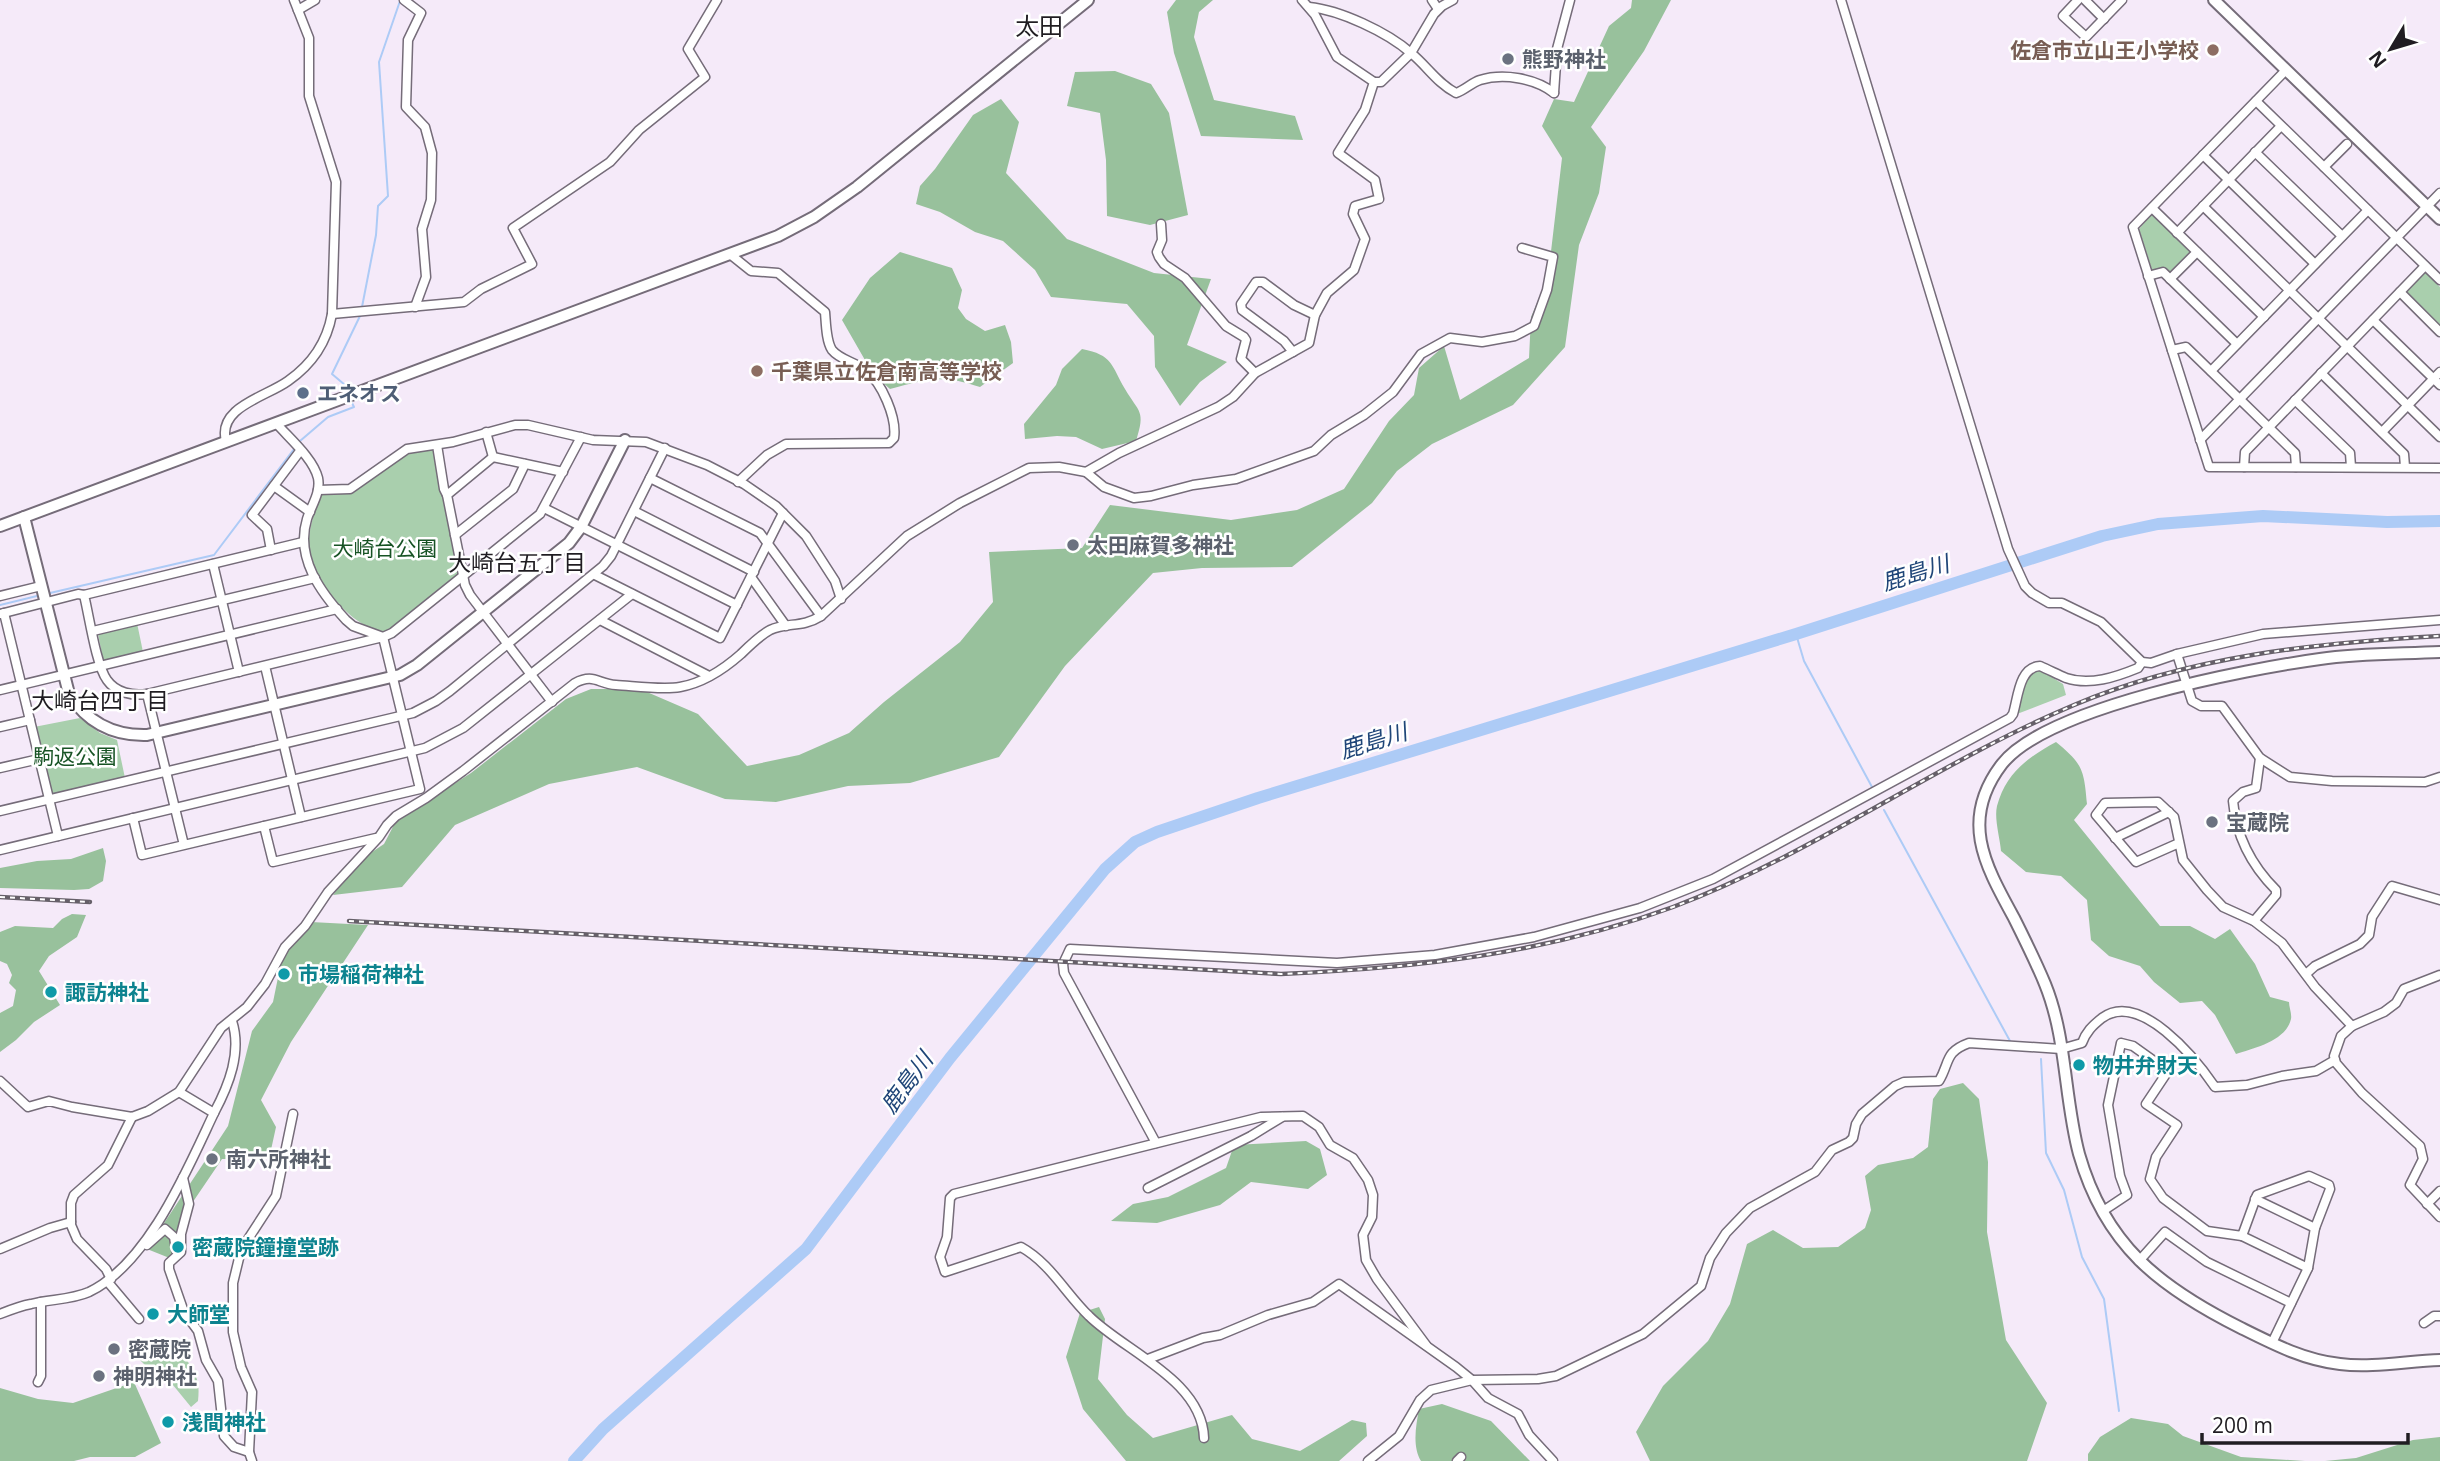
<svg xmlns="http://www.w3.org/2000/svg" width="2440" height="1461" font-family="'Open Sans','Noto Sans JP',sans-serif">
	<rect width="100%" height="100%" fill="#f5eaf9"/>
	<g fill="#a9cfad">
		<polygon points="2151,215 2155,215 2193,252 2171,275 2163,268 2152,270 2139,229"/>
		<polygon points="2425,272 2440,287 2440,326 2406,293"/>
		<path d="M434,449L459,572L458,577L389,631C355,635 310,577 309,545C308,530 315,512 319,497L322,494L338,492L405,452Z"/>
		<polygon points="137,623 143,652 107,661 103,659 98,634 100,631"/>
		<polygon points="2031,670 2040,670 2063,684 2066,695 2017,714 2023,686"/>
		<polygon points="80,718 100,733 117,740 125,778 54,795 50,792 34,727"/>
		<path d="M171,1342C188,1362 202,1373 198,1401L191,1407L159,1368L147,1367L138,1358L136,1345Z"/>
	</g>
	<g fill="#98c19c">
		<polygon points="1176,0 1213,0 1199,12 1194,37 1214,100 1295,116 1303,140 1201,136 1174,53 1167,12"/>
		<polygon points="1632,0 1671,0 1644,51 1591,127 1606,147 1599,193 1579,245 1565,347 1513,405 1432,444 1397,471 1372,503 1292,567 1202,568 1153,573 1065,666 999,757 910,783 848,786 776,802 725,799 637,767 549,784 455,825 402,887 333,895 360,860 384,844 396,821 471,773 566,699 591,689 640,689 698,714 747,766 799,755 849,733 884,702 960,642 993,602 989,552 1082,548 1110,505 1231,520 1297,510 1344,489 1389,421 1414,395 1419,368 1444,346 1460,400 1529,358 1531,317 1548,277 1562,158 1542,126 1554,99 1574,102 1609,26 1631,8"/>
		<polygon points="1115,71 1151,84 1169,113 1188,215 1150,225 1107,216 1106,160 1100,113 1067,106 1075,72"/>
		<polygon points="1001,99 1019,122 1006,173 1067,239 1154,273 1211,279 1187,345 1227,362 1200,382 1180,406 1155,367 1154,336 1127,304 1051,297 1035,270 1003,241 975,232 940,212 916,204 920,186 935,169 973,115"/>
		<path d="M900,252L952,268L962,290L958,308L966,319L985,331L1005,325L1011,342L1013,363L980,387C942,374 927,379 890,389L873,374L842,320L870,278Z"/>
		<path d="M1082,349C1113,355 1111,365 1125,389C1139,413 1146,410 1136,441L1102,449L1076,437L1057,436L1025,439L1024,424L1056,385L1062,369Z"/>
		<path d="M2056,742C2083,764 2084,770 2087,804L2074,820L2160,926H2190L2215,939L2230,929L2255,964L2270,997L2289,1002C2289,1007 2292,1014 2291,1019C2286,1041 2254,1048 2236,1054L2215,1015L2202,1001L2180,1003L2154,982L2140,966L2109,956L2091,940L2087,900L2061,876L2026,872L2001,851C2000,838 1994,819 1997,806C2006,773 2027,758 2056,742Z"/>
		<polygon points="103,848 106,861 103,881 89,889 74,890 0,888 0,868 37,861 71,859"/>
		<polygon points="72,914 86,915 77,937 49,956 39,971 60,1005 34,1022 16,1040 0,1052 0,1013 13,1006 16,990 9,983 12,975 7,964 0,961 0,932 15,926 53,928 62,919"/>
		<polygon points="311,922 368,925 291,1042 261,1100 276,1127 269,1159 222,1159 184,1215 172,1259 147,1249 228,1126 252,1031 273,1002 282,958"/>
		<polygon points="1963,1083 1979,1099 1988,1162 1987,1232 2006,1340 2047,1403 2027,1461 1650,1461 1636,1432 1663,1386 1708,1341 1730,1304 1747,1244 1773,1230 1803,1248 1838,1247 1865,1228 1871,1210 1865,1176 1878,1165 1913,1158 1928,1147 1933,1099 1940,1089"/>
		<polygon points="1306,1141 1320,1149 1327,1175 1308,1189 1251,1182 1220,1205 1157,1223 1111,1221 1133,1204 1168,1197 1226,1168 1234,1145"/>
		<polygon points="1099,1307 1105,1319 1098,1379 1127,1415 1153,1438 1232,1415 1252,1439 1300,1451 1352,1420 1366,1423 1367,1436 1339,1461 1126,1461 1083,1409 1066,1357 1080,1313"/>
		<polygon points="134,1382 161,1443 135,1457 90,1457 74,1461 0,1461 0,1388 38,1399 73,1403"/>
		<path d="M1442,1404L1491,1421L1530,1461H1421C1412,1446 1416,1426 1419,1409Z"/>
		<polygon points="2131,1418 2168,1424 2183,1436 2241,1457 2305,1461 2088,1461 2088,1454 2100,1437"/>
		<polygon points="2440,1437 2440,1461 2325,1461 2356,1458 2413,1440"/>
	</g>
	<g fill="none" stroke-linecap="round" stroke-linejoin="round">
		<g stroke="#adcbf6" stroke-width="2">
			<polyline points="362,307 376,235 378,206 388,196 379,62 400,1"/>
			<polyline points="348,393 345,385 332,374 360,316"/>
			<polyline points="300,441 328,417 354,407 351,401"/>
			<polyline points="50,593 214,555 294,449"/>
			<polyline points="0,605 41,595"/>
			<polyline points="1796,634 1804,661 1872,787"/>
			<polyline points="1884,810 2010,1041"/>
			<polyline points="2041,1059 2046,1153 2064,1190 2082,1257 2104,1299 2119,1411"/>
		</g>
		<polyline stroke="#adcbf6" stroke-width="12" points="574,1461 603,1429 806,1249 950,1058 1105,869 1135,842 1157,832 1258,798 1796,634 2102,536 2158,524 2263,516 2387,522 2440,521"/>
		<defs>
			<g id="street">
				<polyline points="404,0 421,13 408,40 406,107 425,127 432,153 431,200 422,229 426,277 415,307"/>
				<polyline points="1432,0 1438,9"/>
				<polyline points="1841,0 2008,549 2025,586 2032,593 2049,603 2062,603 2101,622 2142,662 2151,663 2177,654 2192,701 2201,706 2222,706 2260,758 2290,777 2332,781 2425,782 2440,777"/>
				<polyline points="2078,0 2063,16 2086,37 2122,0"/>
				<polyline points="2085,0 2104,19"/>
				<path d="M1309,7C1340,10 1387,32 1411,53C1427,66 1437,83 1456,93C1465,90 1471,83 1480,80C1503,73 1535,78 1554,93"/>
				<polyline points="298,10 315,0"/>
				<polyline points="2286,70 2133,227 2209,467 2440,468"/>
				<polyline points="1374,82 1381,82 1411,53 1434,14 1442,6 1453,0"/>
				<polyline points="1554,93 1557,49 1570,0"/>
				<polyline points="2256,101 2440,280"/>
				<polyline points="2255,152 2342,236"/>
				<polyline points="2203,155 2315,264"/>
				<polyline points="2324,167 2347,144"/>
				<polyline points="2203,206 2440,437"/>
				<polyline points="2152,208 2264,317"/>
				<polyline points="1161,224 1162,240 1157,252 1159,257 1164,264 1185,278 1226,326 1244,337 1246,340 1241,359 1255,373"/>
				<polyline points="2177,233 2281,126"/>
				<path d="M731,255L751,271L778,273L825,312C826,323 826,341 832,350C840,360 855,362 865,370C882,382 897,418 894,438L889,443L786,444L767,455L738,482"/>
				<polyline points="2148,276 2163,272 2237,344"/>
				<polyline points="2170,279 2197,252"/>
				<polyline points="2400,292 2440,332"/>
				<polyline points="332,314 464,302 481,289 532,264 513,228 610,162 639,130 705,77 688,49 717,0"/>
				<polyline points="2373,320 2440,385"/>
				<polyline points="2172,350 2186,347 2295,453 2296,467"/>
				<polyline points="1293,352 1284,341 1242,310 1241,304 1256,282 1263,282 1294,305 1315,315"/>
				<polyline points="2211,371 2368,210"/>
				<polyline points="2321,373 2404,454 2405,467"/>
				<polyline points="2295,400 2350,453 2351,467"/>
				<path d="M276,423C289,438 313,458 318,478C321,493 311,506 307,519C295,558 321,593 346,620L353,626L383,637L392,633L540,514L581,437"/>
				<polyline points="486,432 493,457"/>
				<polyline points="2382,432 2440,372"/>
				<polyline points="2200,440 2440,193"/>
				<path d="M226,441C217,407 266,397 288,381C311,365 327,342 332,314L336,182L309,96V38L294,0"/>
				<polyline points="437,445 444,489 447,495"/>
				<polyline points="2244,467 2245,452 2425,266"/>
				<polyline points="1086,472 1104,487 1134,498 1151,496 1193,485 1236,479 1314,451 1331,435 1364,415 1393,392 1421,354 1450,338 1482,342 1515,336 1534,326 1547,290 1553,257 1522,248"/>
				<polyline points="650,478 760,533 821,616"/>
				<polyline points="274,486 310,512"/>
				<polyline points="318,490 350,489 407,449 453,442 515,425 528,425 593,440 646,442 707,465 744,484 776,506 806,536 835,581 841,599"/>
				<polyline points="544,508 737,605"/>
				<polyline points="634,511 754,572"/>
				<polyline points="455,535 513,489 525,464"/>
				<polyline points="271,550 267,529 252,515 300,451"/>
				<polyline points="213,564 239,672"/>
				<polyline points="595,575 720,638 783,513"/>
				<polyline points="751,577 786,626"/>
				<polyline points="0,596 41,586"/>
				<polyline points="4,613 78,594 84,595"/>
				<polyline points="0,614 4,613 58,836"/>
				<polyline points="600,620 709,676"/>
				<polyline points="93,631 315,578"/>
				<polyline points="2177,654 2263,634 2440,620"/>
				<polyline points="265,666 301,817"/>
				<polyline points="0,690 337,609"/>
				<path d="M147,694C133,696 116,693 107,680C96,665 89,615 84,595L303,542"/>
				<polyline points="552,702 470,595 465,585 447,495 493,457 563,472"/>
				<polyline points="0,727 30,720"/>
				<polyline points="0,768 39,759"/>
				<polyline points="0,811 413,713 436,701 450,691 603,566 611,556 665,448"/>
				<polyline points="133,818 142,855 420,789 383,637 147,694 184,845"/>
				<polyline points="264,826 273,862 376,838"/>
				<polyline points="2115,838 2169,812"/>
				<polyline points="2179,843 2136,862 2096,815 2105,803 2158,802 2174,817 2183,860 2207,890 2223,907 2254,921 2282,943 2315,987 2352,1026"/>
				<polyline points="0,850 425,748 463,728 632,594"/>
				<path d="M2254,921L2276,895V890C2251,865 2236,836 2233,801L2243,792L2256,788L2260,758"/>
				<polyline points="2306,974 2315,966 2360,944 2369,935 2372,917 2392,886 2440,900"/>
				<polyline points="2440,975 2404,989 2396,1003 2384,1012 2352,1026 2341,1036 2334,1056 2336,1063 2362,1093 2420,1146 2423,1159 2410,1185 2440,1217"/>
				<path d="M0,1081L28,1107L49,1101L72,1107L132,1117L148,1111L179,1092L221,1028L247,1007L265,984L285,947L305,926L328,892L379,837L387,825L396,816L426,798L463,771L575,683C594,673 598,684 616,685C634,686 662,690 680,687C703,683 724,669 741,654C750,645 759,636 770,630C787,622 802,628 821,616L907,536L960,503L1029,468L1059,467L1086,472L1119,453L1218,407L1233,397L1255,373L1309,343L1315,315L1327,293L1354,270L1365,239L1353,214L1355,206L1379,199L1375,180L1338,153L1365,110L1374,82L1337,57L1315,15L1302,0"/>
				<path d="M214,1113C229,1085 242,1052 232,1021"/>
				<path d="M1156,1143L1064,973L1063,964L1070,949L1337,963L1435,955L1534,937L1640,908L1713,879L2010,718L2013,714C2018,698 2019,667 2040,666C2049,670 2057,674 2066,678C2090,686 2116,677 2138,668L2142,662"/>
				<polyline points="183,1178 189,1204 181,1234 181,1252 169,1263 169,1269 184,1312 198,1331 206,1360 218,1381 224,1436 234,1447 249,1452"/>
				<polyline points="1148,1188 1251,1136 1282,1117"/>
				<polyline points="2255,1199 2315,1228"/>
				<polyline points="2427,1204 2440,1191"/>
				<polyline points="2103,1211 2127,1195 2120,1176 2108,1105 2121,1043 2133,1046 2168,1071 2146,1104 2177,1125 2156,1157 2150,1179 2163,1198 2207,1231 2242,1236 2257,1195 2309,1176 2329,1185 2330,1189 2315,1228 2308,1268 2272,1343"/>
				<polyline points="2242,1236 2308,1268"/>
				<polyline points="147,1245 165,1229 174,1237 176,1250"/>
				<polyline points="0,1249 50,1228 71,1222"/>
				<polyline points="2139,1261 2165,1232 2207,1262 2291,1303"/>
				<polyline points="111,1279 106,1269 77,1239 71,1225 71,1203 74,1195 108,1165 132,1117"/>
				<polyline points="107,1281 139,1319"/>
				<path d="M0,1314C10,1310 20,1306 31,1304C50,1299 71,1300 89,1292C148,1264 187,1170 214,1113L179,1092"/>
				<polyline points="2424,1323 2434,1316 2440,1316"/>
				<polyline points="1148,1359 1203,1338 1220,1335 1268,1315 1313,1302 1339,1284 1456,1367 1472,1380 1488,1398 1518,1414 1529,1435 1553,1461"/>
				<polyline points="38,1382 41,1376 41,1302"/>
				<path d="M1204,1438C1202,1380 1124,1351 1089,1316C1066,1294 1050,1263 1021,1247L945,1272L940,1257L947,1237L950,1198L954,1194L1261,1117L1303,1116L1319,1127L1330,1145L1353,1158L1368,1180L1373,1195L1372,1217L1363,1235L1366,1260L1377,1279L1426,1345"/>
				<polyline points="252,1461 249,1452 252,1392 241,1367 233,1332 233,1283 241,1250 276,1196 293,1114"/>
				<path d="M1368,1461L1399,1436L1420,1400L1431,1390L1472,1380L1538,1379L1556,1376L1643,1334L1701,1286L1710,1258L1726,1233L1750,1208L1815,1172L1832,1150L1849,1142L1853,1138L1856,1124L1862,1114L1895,1086L1904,1082L1939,1081C1950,1063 1944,1052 1969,1043L2061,1049L2082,1043C2086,1032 2092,1026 2102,1018C2140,990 2196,1059 2215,1087L2247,1085L2282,1076L2316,1071L2335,1060"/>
				<polyline points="1457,1461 1461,1457"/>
			</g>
			<g id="secondary">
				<polyline points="2214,0 2440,219"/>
				<path d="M24,517L69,694C87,722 113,736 147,735L400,675L417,665L569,543L581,527L625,440"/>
				<polyline points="0,526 778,236 814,217 857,187 1088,0"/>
				<path d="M2440,652C2400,654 2360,653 2320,659C2247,669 2047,707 2002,764C1959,820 1985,865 2014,918C2025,940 2036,962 2045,984C2067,1038 2064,1098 2079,1154C2105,1245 2159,1287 2241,1328C2273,1344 2304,1360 2340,1364C2372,1368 2408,1361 2440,1360"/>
			</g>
		</defs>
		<use href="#street" stroke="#756c79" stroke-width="11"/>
		<use href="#secondary" stroke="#756c79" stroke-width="14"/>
		<use href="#street" stroke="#fff" stroke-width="8"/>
		<use href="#secondary" stroke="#fff" stroke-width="10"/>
		<defs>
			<g id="rail">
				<polyline points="0,897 90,902"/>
				<path d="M349,921L1281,974C1417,968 1545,954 1673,907C1814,854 1936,763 2074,705C2190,656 2315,643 2440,636"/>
			</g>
		</defs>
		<use href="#rail" stroke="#666069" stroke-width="4.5"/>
		<use href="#rail" stroke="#fff" stroke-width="2" stroke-dasharray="5" stroke-linecap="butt"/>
	</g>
	<g fill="#8d6e63" stroke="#fff" stroke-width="2.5">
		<circle cx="2213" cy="50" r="7"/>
		<circle cx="757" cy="371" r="7"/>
	</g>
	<g fill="#6b7280" stroke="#fff" stroke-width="2.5">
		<circle cx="1508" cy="59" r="7"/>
		<circle cx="1073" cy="545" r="7"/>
		<circle cx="2212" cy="822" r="7"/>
		<circle cx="212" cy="1159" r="7"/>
		<circle cx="114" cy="1349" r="7"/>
		<circle cx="99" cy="1376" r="7"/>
	</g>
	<circle fill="#5c6f8a" stroke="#fff" stroke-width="2.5" cx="303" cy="393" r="7"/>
	<g fill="#0f9aa8" stroke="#fff" stroke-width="2.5">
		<circle cx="284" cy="974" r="7"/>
		<circle cx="51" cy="992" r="7"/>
		<circle cx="2079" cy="1065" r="7"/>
		<circle cx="178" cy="1247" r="7"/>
		<circle cx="153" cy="1314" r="7"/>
		<circle cx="168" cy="1422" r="7"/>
	</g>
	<g text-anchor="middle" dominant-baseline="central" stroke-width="5" stroke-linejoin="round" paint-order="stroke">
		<g font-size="21" font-weight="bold" fill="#785e54" stroke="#fff" text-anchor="end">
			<text x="2199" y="50">佐倉市立山王小学校</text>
			<text x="771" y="371" text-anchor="start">千葉県立佐倉南高等学校</text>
		</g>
		<g font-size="21" font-weight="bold" fill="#5b616d" stroke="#fff" text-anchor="start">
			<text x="1522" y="59">熊野神社</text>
			<text x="1087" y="545">太田麻賀多神社</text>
			<text x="2226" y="822">宝蔵院</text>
			<text x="226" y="1159">南六所神社</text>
			<text x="128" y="1349">密蔵院</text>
			<text x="113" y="1376">神明神社</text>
		</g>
		<g font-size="21" font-weight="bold" fill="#4e5e75" stroke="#fff" text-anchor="start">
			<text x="317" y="393">エネオス</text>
		</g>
		<g font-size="21" fill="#175324" stroke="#fff">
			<text x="385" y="548">大崎台公園</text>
			<text x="75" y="756">駒返公園</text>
		</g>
		<g font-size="21" font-weight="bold" fill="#0d838f" stroke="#fff" text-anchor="start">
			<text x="298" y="974">市場稲荷神社</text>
			<text x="65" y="992">諏訪神社</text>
			<text x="2093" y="1065">物井弁財天</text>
			<text x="192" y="1247">密蔵院鐘撞堂跡</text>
			<text x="167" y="1314">大師堂</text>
			<text x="182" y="1422">浅間神社</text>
		</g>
		<g font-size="23" fill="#201d22" stroke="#fff">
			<text x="517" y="562">大崎台五丁目</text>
			<text x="100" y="700">大崎台四丁目</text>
		</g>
		<g font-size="23" font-style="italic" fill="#1f4578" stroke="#fff">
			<text transform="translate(1915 572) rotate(-17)">鹿島川</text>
			<text transform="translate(1373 740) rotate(-17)">鹿島川</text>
			<text transform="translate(906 1082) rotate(-53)">鹿島川</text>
		</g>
		<g font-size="24" fill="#201d22" stroke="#fff">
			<text x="1039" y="25">太田</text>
		</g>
	</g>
	<g transform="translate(2391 49) rotate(232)" stroke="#ffffff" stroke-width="5" paint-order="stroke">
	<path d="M0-5L12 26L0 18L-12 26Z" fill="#201d22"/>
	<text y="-10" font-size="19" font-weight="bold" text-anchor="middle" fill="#201d22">N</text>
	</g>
	<path d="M2202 1433v10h206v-10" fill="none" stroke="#201d22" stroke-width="3.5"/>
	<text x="2212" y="1433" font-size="21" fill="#201d22" stroke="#ffffff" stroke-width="5" paint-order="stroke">200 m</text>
</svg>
